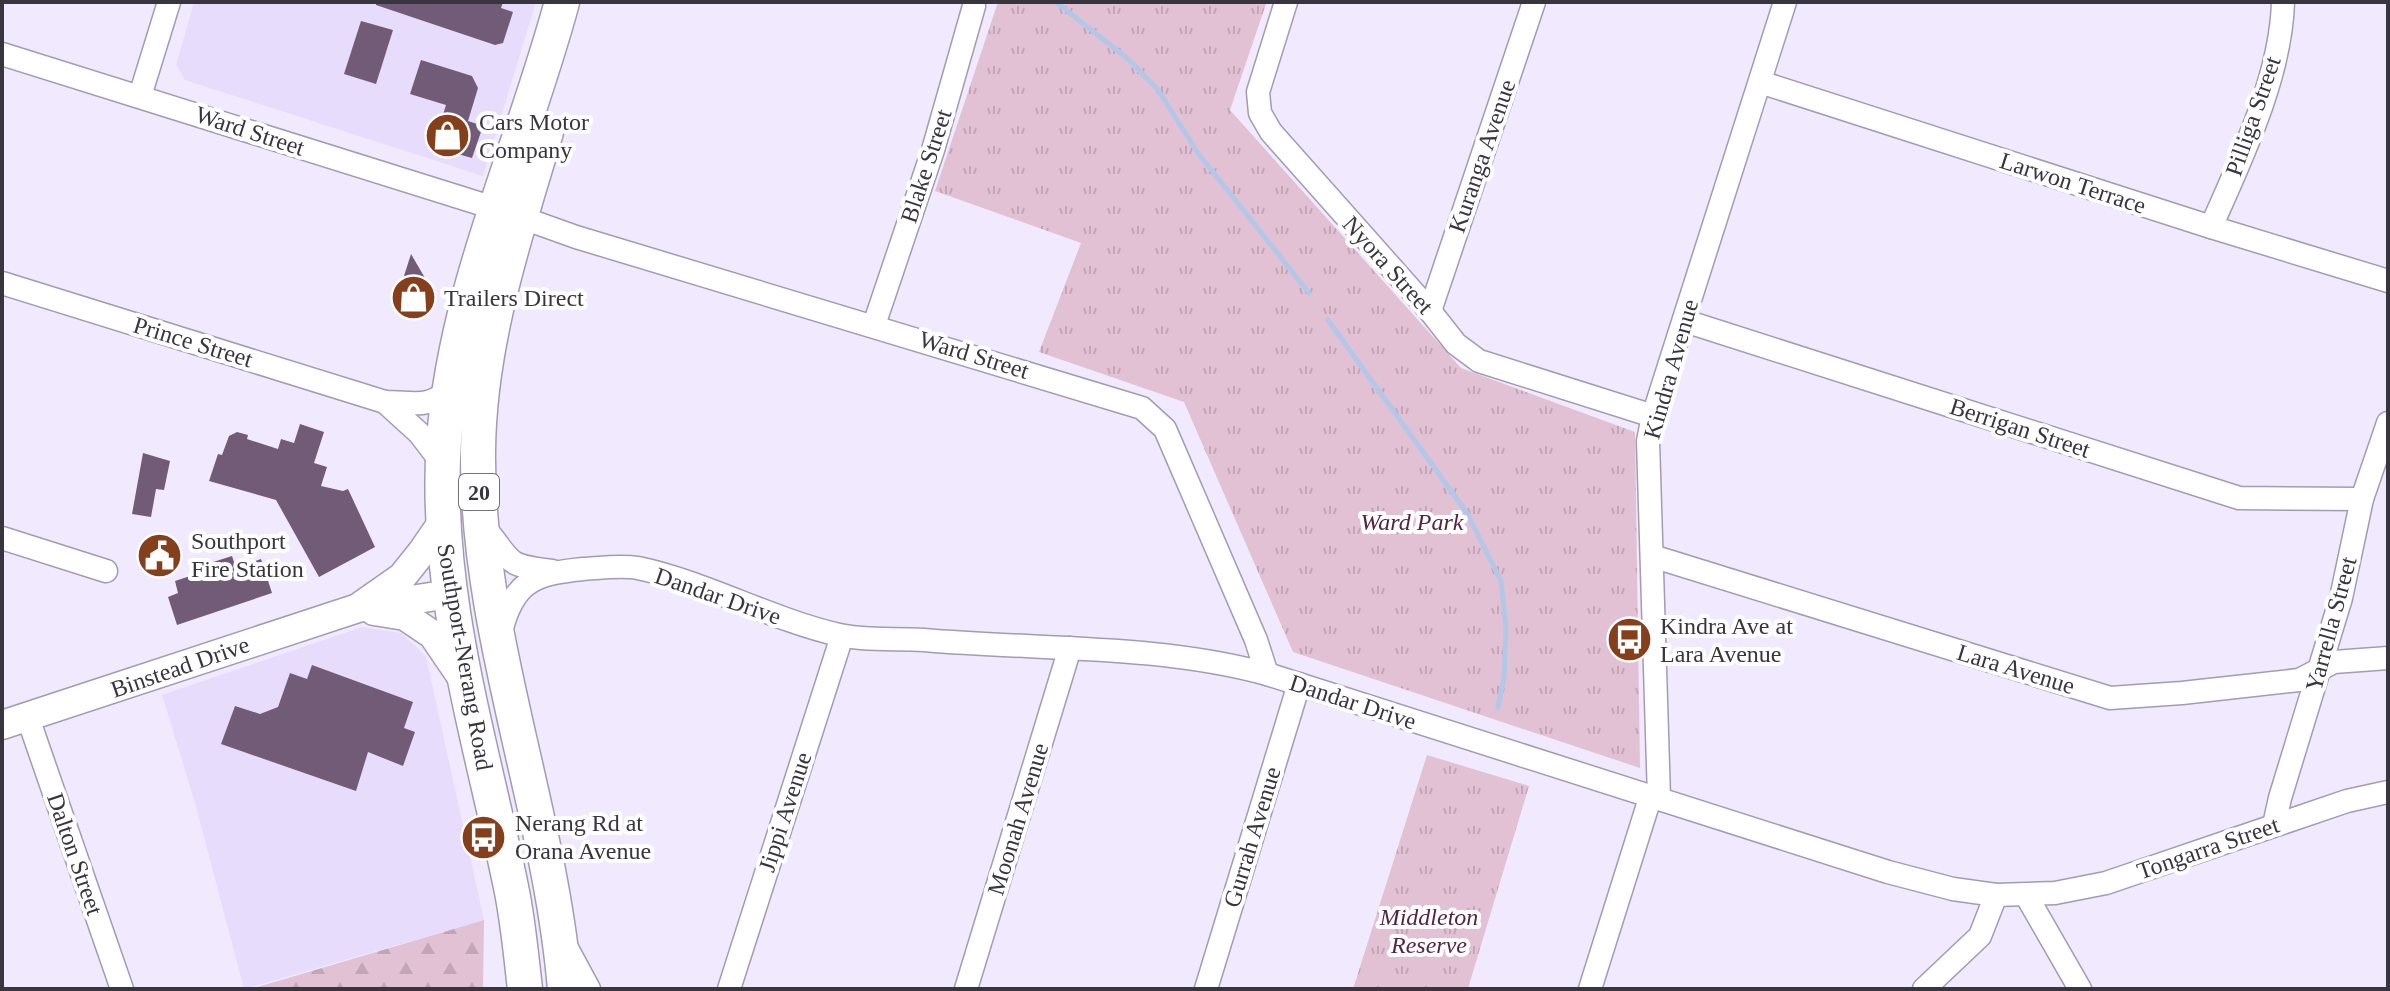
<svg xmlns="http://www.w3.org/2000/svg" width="2390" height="991" font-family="'Times New Roman',serif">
	<defs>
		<pattern id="grass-tufts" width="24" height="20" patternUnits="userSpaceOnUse" patternTransform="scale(2)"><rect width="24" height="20" fill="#e1c1d3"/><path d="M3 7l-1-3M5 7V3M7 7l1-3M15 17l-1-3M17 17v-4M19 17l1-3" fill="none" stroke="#c2a6b6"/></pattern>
		<pattern id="forest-firs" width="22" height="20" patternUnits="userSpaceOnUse" patternTransform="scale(2)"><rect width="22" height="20" fill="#e1c1d3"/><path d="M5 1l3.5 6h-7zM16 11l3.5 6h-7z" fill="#c2a6b6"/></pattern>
	</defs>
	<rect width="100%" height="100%" fill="#f1eafe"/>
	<g fill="#e7dcfc">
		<polygon points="194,2 536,2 483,176 185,80 176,65"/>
		<polygon points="362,627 402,633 426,657 484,920 244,989 195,803 162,695"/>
	</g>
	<g fill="url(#grass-tufts)">
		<polygon points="998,2 1259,2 1266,4 1230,110 1461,368 1635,432 1640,768 1293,652 1184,402 1039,352 1081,243 935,191"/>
		<polygon points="1427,755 1529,786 1469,985 1468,989 1353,989"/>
	</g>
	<polygon fill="url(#forest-firs)" points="484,920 483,989 251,989 278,981"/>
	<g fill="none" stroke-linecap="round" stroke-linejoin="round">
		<g stroke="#b3c8e8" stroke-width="5">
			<polyline points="1056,2 1128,59 1158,90 1198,153 1309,293"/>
			<polyline points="1328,320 1467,513 1501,581 1506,628 1504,677 1498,707"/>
		</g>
	</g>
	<g fill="#725b76">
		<polygon points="376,2 503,2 501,8 513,12 503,43 495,45 376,5"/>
		<polygon points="361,21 393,30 376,84 344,74"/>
		<polygon points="421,60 472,76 478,88 468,121 483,126 472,158 433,147 446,105 410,94"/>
		<polygon points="411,254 425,278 423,286 397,298"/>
		<polygon points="300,424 324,432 314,463 327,467 321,486 343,491 348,489 375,547 319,577 276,500 209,481 218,454 222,455 229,436 237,432 248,435 247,439 278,449 281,439 294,443"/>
		<polygon points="143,453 170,461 164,490 156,489 151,517 132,514"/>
		<polygon points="232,556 236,568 261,559 272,593 177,625 168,597 178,593 175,581 208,570 207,564"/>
		<polygon points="312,665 413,702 404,728 415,732 403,766 368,752 356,791 221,744 235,706 260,714 278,707 290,673 307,679"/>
	</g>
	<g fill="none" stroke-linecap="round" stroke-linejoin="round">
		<defs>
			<g id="minor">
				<polyline points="1286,2 1258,92 1260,113 1271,132 1430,311 1456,344 1479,361 1653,416"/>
				<polyline points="2,54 497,209"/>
				<polyline points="1760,82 2211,227 2388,281"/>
				<polyline points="140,96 169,2"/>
				<polyline points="520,217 576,237 1142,408 1165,429 1256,640 1267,674"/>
				<path d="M2211,227C2241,159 2281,77 2283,2"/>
				<path d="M2,283L385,402C414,402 428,410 450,388"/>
				<polyline points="1430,311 1534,2"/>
				<polyline points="1685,321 2239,498 2362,499"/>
				<polyline points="874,325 933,150 974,6"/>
				<polyline points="385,402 419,433 442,463"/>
				<path d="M485,528C514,563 503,565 552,571"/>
				<polyline points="2,538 106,571"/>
				<polyline points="1652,556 2110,698 2182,693 2299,680 2334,662 2388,658"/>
				<path d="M501,632C513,582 533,574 583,569C600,568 621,565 638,568C705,582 770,619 839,635C866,641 896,638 924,640C1038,650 1156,644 1267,674L1888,872L1953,889L1996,895L2055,893L2106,883L2347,801L2388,792"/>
				<polyline points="28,718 122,989"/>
				<polyline points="1659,798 1648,441 1653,416 1785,2"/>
				<polyline points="2274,825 2280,798 2341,598 2362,499 2388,423"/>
				<polyline points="2026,895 2080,989"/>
				<polyline points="568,950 589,989"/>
				<polyline points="729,989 842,636"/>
				<polyline points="966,989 1070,648"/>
				<polyline points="1206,989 1299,684"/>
				<polyline points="1590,989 1651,795"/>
				<polyline points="1924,989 1980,936 1996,895"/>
			</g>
			<g id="tertiary">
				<polyline points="362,605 402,577 422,552 442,523"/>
				<polyline points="374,611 405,616 433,635 463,679"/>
				<polyline points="2,725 358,608 450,594"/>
			</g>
			<g id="primary">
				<path d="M546,132C515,236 479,341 478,451C476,634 550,808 565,989"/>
				<path d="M525,989C521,955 518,920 511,887C481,740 433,591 444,440C455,288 523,147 562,2"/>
			</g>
		</defs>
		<use href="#minor" stroke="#a39bb2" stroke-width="25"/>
		<use href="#tertiary" stroke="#a39bb2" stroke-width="31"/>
		<use href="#primary" stroke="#a39bb2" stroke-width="37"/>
		<use href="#minor" stroke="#fff" stroke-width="22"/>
		<use href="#tertiary" stroke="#fff" stroke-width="28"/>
		<use href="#primary" stroke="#fff" stroke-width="34"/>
	</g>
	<defs>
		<symbol id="shop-disc" viewBox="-11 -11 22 22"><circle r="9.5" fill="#853f1a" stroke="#fff"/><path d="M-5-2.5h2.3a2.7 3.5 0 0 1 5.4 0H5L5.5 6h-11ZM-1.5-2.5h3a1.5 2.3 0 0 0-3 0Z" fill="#fff"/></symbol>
		<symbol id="civic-disc" viewBox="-11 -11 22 22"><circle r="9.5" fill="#853f1a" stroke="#fff"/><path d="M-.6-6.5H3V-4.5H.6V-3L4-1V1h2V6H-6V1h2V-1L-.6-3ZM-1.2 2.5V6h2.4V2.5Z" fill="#fff"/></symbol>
		<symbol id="bus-disc" viewBox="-11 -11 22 22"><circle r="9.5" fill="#853f1a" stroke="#fff"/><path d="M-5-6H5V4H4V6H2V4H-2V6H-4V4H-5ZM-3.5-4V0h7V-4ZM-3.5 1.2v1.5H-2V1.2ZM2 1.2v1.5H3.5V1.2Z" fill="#fff"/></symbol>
	</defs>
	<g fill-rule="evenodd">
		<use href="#shop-disc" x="422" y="110" width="51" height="51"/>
		<use href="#shop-disc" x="388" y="272" width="51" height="51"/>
		<use href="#civic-disc" x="134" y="530" width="51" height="51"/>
		<use href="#bus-disc" x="1604" y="614" width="51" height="51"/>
		<use href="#bus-disc" x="458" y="812" width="51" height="51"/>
	</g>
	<g text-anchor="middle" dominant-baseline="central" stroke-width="8" stroke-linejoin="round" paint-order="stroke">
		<rect fill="#fff" stroke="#747279" stroke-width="2" x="459" y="474" width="40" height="36" rx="6"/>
		<g font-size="22" font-weight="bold" fill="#38353f">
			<text x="479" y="492">20</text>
		</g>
		<g font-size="24" fill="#38353f" stroke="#fff">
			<text transform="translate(2253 116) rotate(-71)">Pilliga Street</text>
			<text transform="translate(250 131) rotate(18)">Ward Street</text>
			<text transform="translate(1482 156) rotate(-71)">Kuranga Avenue</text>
			<text transform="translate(926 166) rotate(-72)">Blake Street</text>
			<text transform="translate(2073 183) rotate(18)">Larwon Terrace</text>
			<text transform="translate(1388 265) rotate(48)">Nyora Street</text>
			<text transform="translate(193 342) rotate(17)">Prince Street</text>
			<text transform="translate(974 355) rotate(17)">Ward Street</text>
			<text transform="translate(1671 369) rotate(-74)">Kindra Avenue</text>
			<text transform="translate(2020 428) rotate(18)">Berrigan Street</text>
			<text transform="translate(718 596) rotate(19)">Dandar Drive</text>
			<text transform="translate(2331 624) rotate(-75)">Yarrella Street</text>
			<text transform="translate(465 657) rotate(80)">Southport-Nerang Road</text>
			<text transform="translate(180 667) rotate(-19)">Binstead Drive</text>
			<text transform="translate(2016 669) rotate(17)">Lara Avenue</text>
			<text transform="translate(1353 702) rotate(18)">Dandar Drive</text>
			<text transform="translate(785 812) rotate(-72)">Jippi Avenue</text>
			<text transform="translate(1018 819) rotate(-73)">Moonah Avenue</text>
			<text transform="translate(1252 837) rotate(-73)">Gurrah Avenue</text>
			<text transform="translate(2208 848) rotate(-19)">Tongarra Street</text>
			<text transform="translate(75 854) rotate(71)">Dalton Street</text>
		</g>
		<g font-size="24" fill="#38353f" stroke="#fff" text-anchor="start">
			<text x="479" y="122">Cars Motor<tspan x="479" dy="28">Company</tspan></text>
			<text x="444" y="298">Trailers Direct</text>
			<text x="191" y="541">Southport<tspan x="191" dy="28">Fire Station</tspan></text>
			<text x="1660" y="626">Kindra Ave at<tspan x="1660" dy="28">Lara Avenue</tspan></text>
			<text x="515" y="823">Nerang Rd at<tspan x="515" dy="28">Orana Avenue</tspan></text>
		</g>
		<g font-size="24" font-style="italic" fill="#532443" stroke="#fff">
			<text x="1412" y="522">Ward Park</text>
			<text x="1429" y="917">Middleton<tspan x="1429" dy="28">Reserve</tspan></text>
		</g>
	</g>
	<rect width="2390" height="991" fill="none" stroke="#38353f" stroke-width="8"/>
</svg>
